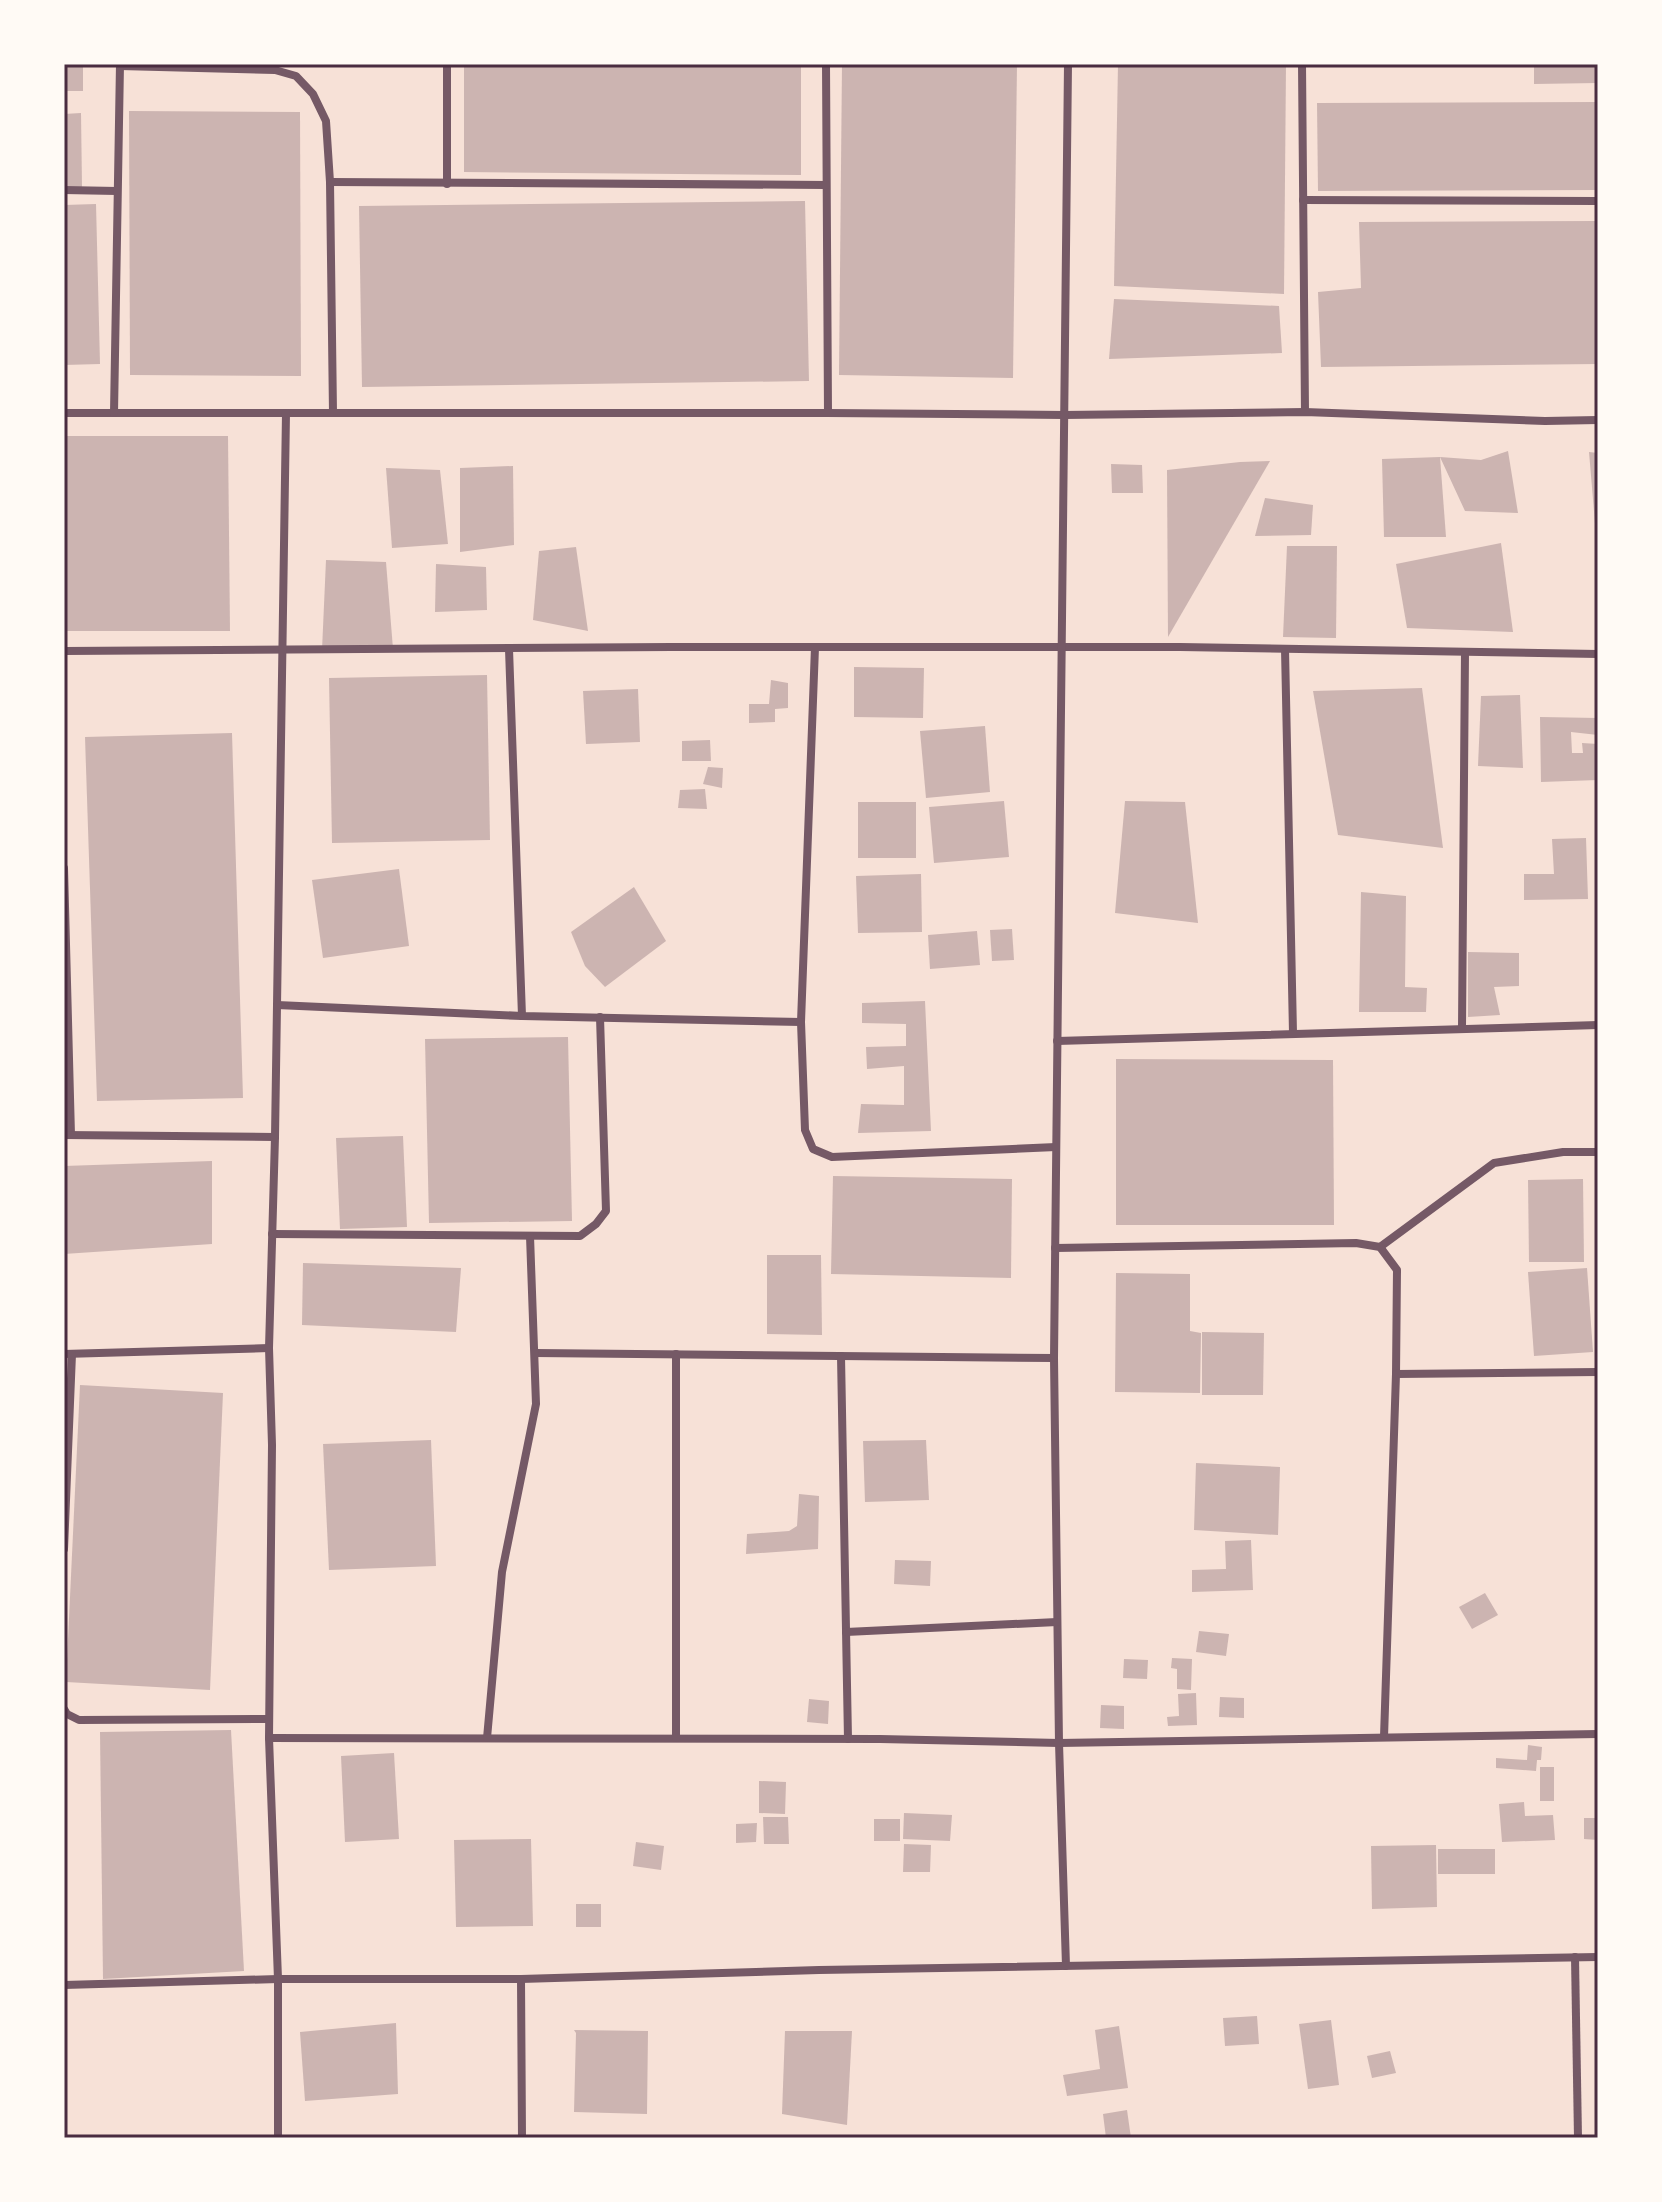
<svg xmlns="http://www.w3.org/2000/svg" width="1662" height="2202" font-family="Barlow,sans-serif">
	<rect width="100%" height="100%" fill="#f7e1d7"/>
	<g fill="#ccb4b1">
		<rect x="64" y="64" width="19" height="27"/>
		<polygon points="464,64 801,64 801,175 464,172"/>
		<polygon points="842,64 1017,64 1013,378 839,375"/>
		<polygon points="1118,64 1286,64 1284,294 1114,286"/>
		<polygon points="1534,64 1598,64 1598,83 1534,84"/>
		<polygon points="1598,102 1598,190 1318,191 1317,103"/>
		<polygon points="129,111 300,112 301,376 130,375"/>
		<polygon points="81,113 82,187 64,188 64,114"/>
		<polygon points="805,201 809,381 362,387 359,206"/>
		<polygon points="96,204 100,364 64,365 64,205"/>
		<polygon points="1598,221 1598,364 1321,367 1318,292 1361,288 1359,222"/>
		<polygon points="1114,299 1279,306 1282,353 1109,359"/>
		<polygon points="64,436 228,436 230,631 64,631"/>
		<polygon points="1508,451 1518,513 1465,511 1440,457 1481,460"/>
		<polygon points="1589,452 1598,453 1598,535 1596,535"/>
		<polygon points="1440,457 1446,537 1384,537 1382,459"/>
		<polygon points="1270,461 1168,637 1167,470 1240,462"/>
		<polygon points="1111,464 1142,465 1143,493 1112,493"/>
		<polygon points="513,466 514,545 460,552 460,468"/>
		<polygon points="386,468 440,470 448,544 392,548"/>
		<polygon points="1265,498 1313,505 1311,535 1255,536"/>
		<polygon points="1501,543 1513,632 1407,628 1396,564"/>
		<polygon points="1287,546 1337,546 1336,638 1283,637"/>
		<polygon points="576,547 588,631 533,620 539,551"/>
		<polygon points="326,560 386,562 393,649 322,650"/>
		<polygon points="436,564 486,567 487,610 435,612"/>
		<polygon points="854,667 924,668 923,718 854,717"/>
		<polygon points="487,675 490,840 332,843 329,678"/>
		<polygon points="771,680 788,683 788,708 775,709 775,722 749,723 749,704 769,704"/>
		<polygon points="1422,688 1443,848 1338,835 1313,691"/>
		<polygon points="638,689 640,742 586,744 583,691"/>
		<polygon points="1520,695 1523,768 1478,766 1481,696"/>
		<polygon points="1540,717 1598,718 1598,735 1571,732 1572,753 1583,753 1582,743 1598,744 1598,780 1541,782"/>
		<polygon points="985,726 990,792 926,798 920,731"/>
		<polygon points="232,733 243,1098 97,1101 85,737"/>
		<polygon points="710,740 711,761 682,761 682,741"/>
		<polygon points="708,767 723,768 722,788 703,784"/>
		<polygon points="705,789 707,809 678,808 680,790"/>
		<polygon points="1004,801 1009,857 934,863 929,807"/>
		<polygon points="1125,801 1185,802 1198,923 1115,913"/>
		<rect x="858" y="802" width="58" height="56"/>
		<polygon points="1586,838 1588,899 1524,900 1524,874 1554,874 1552,839"/>
		<polygon points="399,869 409,946 323,958 312,880"/>
		<polygon points="921,874 922,932 858,933 856,876"/>
		<polygon points="634,887 666,941 605,987 585,966 571,932"/>
		<polygon points="1361,892 1406,896 1405,987 1427,988 1426,1012 1359,1012"/>
		<polygon points="1012,929 1014,960 992,961 990,930"/>
		<polygon points="977,931 980,965 930,969 928,935"/>
		<polygon points="1468,952 1519,953 1519,986 1494,987 1500,1015 1468,1017"/>
		<polygon points="925,1001 931,1131 858,1133 861,1104 904,1105 904,1066 867,1069 866,1047 906,1046 906,1024 862,1023 862,1003"/>
		<polygon points="568,1037 572,1221 429,1223 425,1039"/>
		<polygon points="1116,1059 1333,1060 1334,1225 1116,1225"/>
		<polygon points="403,1136 407,1227 340,1229 336,1138"/>
		<polygon points="212,1161 212,1244 64,1254 64,1166"/>
		<polygon points="833,1176 1012,1179 1011,1278 831,1274"/>
		<polygon points="1583,1179 1584,1262 1529,1262 1528,1180"/>
		<polygon points="767,1255 821,1255 822,1335 767,1334"/>
		<polygon points="303,1263 461,1268 456,1332 302,1325"/>
		<polygon points="1587,1268 1593,1352 1534,1356 1528,1272"/>
		<polygon points="1116,1273 1190,1274 1190,1331 1201,1333 1200,1393 1115,1392"/>
		<polygon points="1202,1332 1264,1333 1263,1395 1202,1395"/>
		<polygon points="80,1385 223,1393 210,1690 66,1682"/>
		<polygon points="431,1440 436,1566 329,1570 323,1444"/>
		<polygon points="926,1440 929,1500 865,1502 863,1441"/>
		<polygon points="1196,1463 1280,1467 1278,1535 1194,1530"/>
		<polygon points="799,1494 819,1496 818,1549 746,1554 747,1534 789,1531 797,1526"/>
		<polygon points="1251,1540 1253,1590 1192,1592 1192,1570 1226,1569 1225,1541"/>
		<polygon points="895,1560 931,1561 930,1586 894,1584"/>
		<polygon points="1485,1593 1498,1615 1472,1629 1459,1607"/>
		<polygon points="1199,1631 1229,1634 1226,1656 1196,1652"/>
		<polygon points="1172,1658 1192,1659 1191,1690 1177,1689 1177,1669 1171,1668"/>
		<polygon points="1124,1659 1148,1660 1147,1679 1123,1678"/>
		<polygon points="1196,1693 1197,1725 1168,1726 1167,1717 1179,1716 1178,1694"/>
		<polygon points="1220,1697 1244,1698 1244,1718 1219,1717"/>
		<polygon points="809,1699 829,1701 828,1724 807,1722"/>
		<polygon points="1101,1705 1124,1706 1124,1729 1100,1728"/>
		<polygon points="231,1730 244,1971 103,1979 100,1732"/>
		<polygon points="1528,1745 1542,1747 1541,1760 1537,1760 1536,1771 1496,1768 1496,1758 1527,1760"/>
		<polygon points="394,1753 399,1839 345,1842 341,1756"/>
		<rect x="1540" y="1767" width="14" height="34"/>
		<polygon points="759,1781 786,1782 785,1814 759,1813"/>
		<polygon points="1524,1802 1525,1816 1553,1815 1555,1840 1502,1842 1499,1804"/>
		<polygon points="904,1813 952,1815 950,1841 903,1839"/>
		<polygon points="763,1817 788,1817 789,1844 764,1844"/>
		<polygon points="1584,1818 1598,1818 1598,1840 1584,1839"/>
		<rect x="874" y="1819" width="26" height="22"/>
		<polygon points="757,1823 756,1842 736,1843 736,1824"/>
		<polygon points="531,1839 533,1926 456,1927 454,1840"/>
		<polygon points="636,1842 664,1846 661,1870 633,1866"/>
		<polygon points="904,1844 931,1845 930,1872 903,1872"/>
		<polygon points="1436,1845 1437,1907 1372,1909 1371,1846"/>
		<rect x="1438" y="1849" width="57" height="25"/>
		<rect x="576" y="1904" width="25" height="23"/>
		<polygon points="1257,2016 1259,2044 1225,2046 1223,2018"/>
		<polygon points="1331,2020 1339,2085 1308,2089 1299,2024"/>
		<polygon points="396,2023 398,2094 305,2101 300,2032"/>
		<polygon points="1119,2026 1128,2088 1067,2096 1063,2075 1100,2069 1095,2030"/>
		<polygon points="574,2030 648,2031 647,2114 574,2112 576,2033"/>
		<polygon points="785,2031 852,2031 847,2125 782,2114"/>
		<polygon points="1390,2051 1396,2073 1372,2078 1367,2056"/>
		<polygon points="1127,2110 1131,2138 1106,2138 1103,2114"/>
	</g>
	<g fill="none" stroke-linecap="round" stroke-linejoin="round">
		<g stroke="#755966" stroke-width="8">
			<polyline points="826,64 828,413"/>
			<polyline points="1302,64 1305,412"/>
			<polyline points="120,66 275,70 296,76 313,94 326,121 330,182 333,413"/>
			<polyline points="330,182 826,185"/>
			<polyline points="447,184 447,64"/>
			<polyline points="64,190 117,191"/>
			<polyline points="1303,200 1598,201"/>
			<polyline points="64,413 828,413 1064,415 1305,412 1545,421 1598,420"/>
			<polyline points="114,413 120,64"/>
			<polyline points="815,647 801,1022 805,1130 813,1149 832,1157 1056,1147"/>
			<polyline points="509,649 522,1016"/>
			<polyline points="1285,649 1293,1033"/>
			<polyline points="64,651 671,647 1180,647 1598,654"/>
			<polyline points="64,868 71,1135"/>
			<polyline points="277,1005 522,1016 801,1022"/>
			<polyline points="1462,1028 1465,652"/>
			<polyline points="1057,1041 1598,1025"/>
			<polyline points="64,1135 275,1137"/>
			<polyline points="272,1234 580,1236 596,1224 606,1211 600,1017"/>
			<polyline points="1380,1247 1494,1163 1563,1152 1598,1152"/>
			<polyline points="1055,1248 1356,1243 1380,1247 1397,1270 1396,1374 1384,1737"/>
			<polyline points="535,1353 1054,1358 1059,1743 1066,1966"/>
			<polyline points="64,1354 269,1348"/>
			<polyline points="841,1356 848,1739"/>
			<polyline points="1054,1358 1068,64"/>
			<polyline points="1396,1374 1598,1372"/>
			<polyline points="64,1549 72,1354"/>
			<polyline points="846,1632 1057,1622"/>
			<polyline points="64,1709 67,1714 79,1720 269,1719"/>
			<polyline points="269,1738 880,1739 1059,1743 1598,1734"/>
			<polyline points="487,1738 502,1572 536,1404 530,1236"/>
			<polyline points="676,1738 676,1354"/>
			<polyline points="1575,1957 1578,2138"/>
			<polyline points="521,1979 522,2138"/>
			<polyline points="64,1985 278,1979 521,1979 819,1970 1598,1957"/>
			<polyline points="278,2138 278,1979 269,1738 272,1445 269,1348 275,1137 286,413"/>
		</g>
	</g>
	<rect width="1662" height="2202" fill="none" stroke="#fffaf5" stroke-width="132"/>
	<rect x="66" y="66" width="1530" height="2070" fill="none" stroke="#4a2c40" stroke-width="3"/>
</svg>
